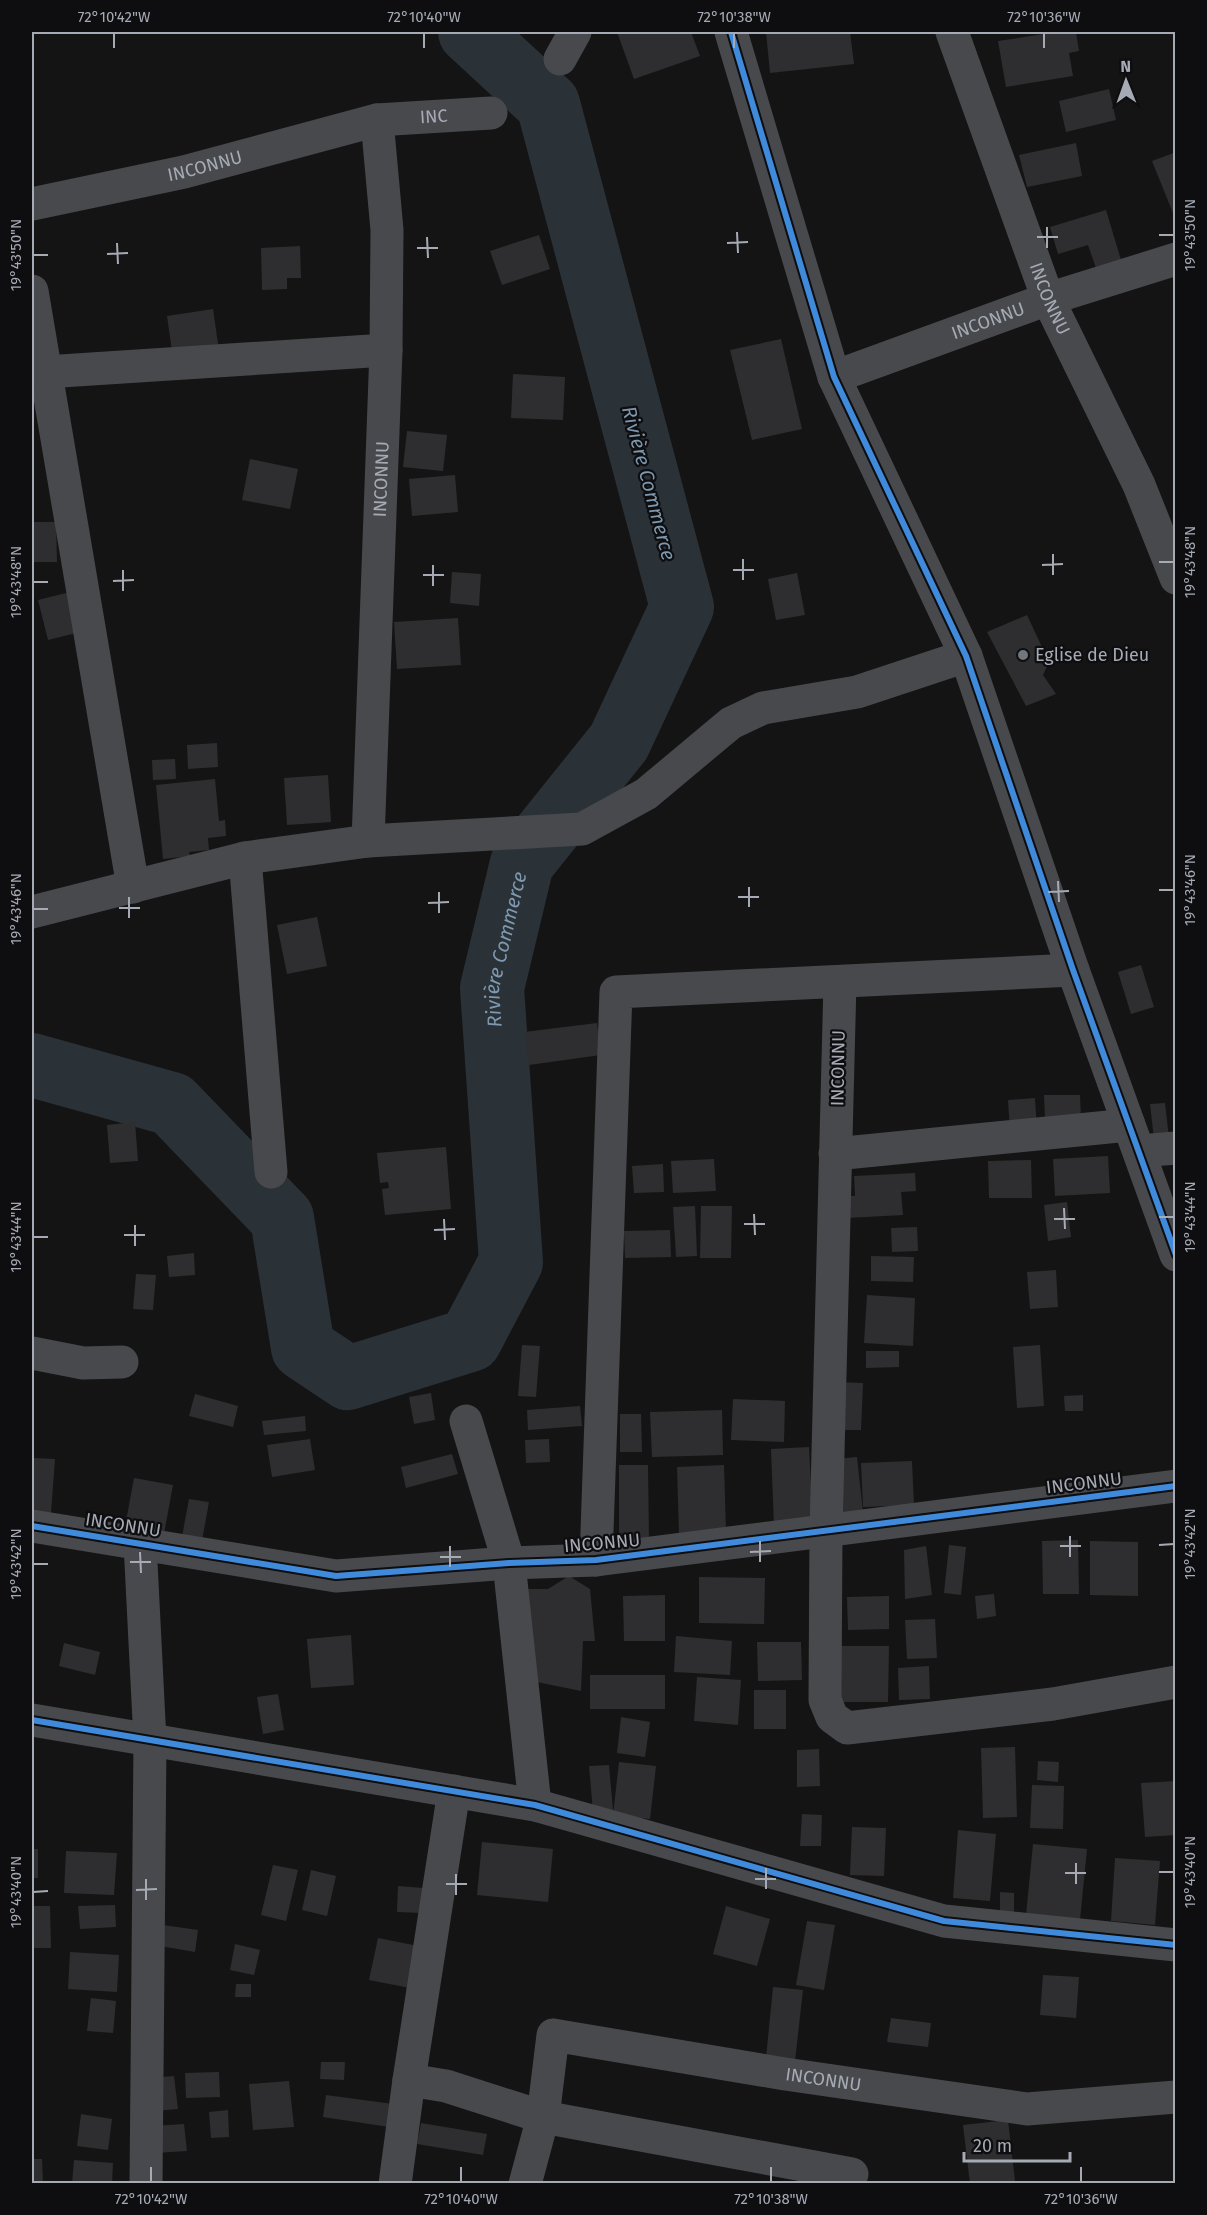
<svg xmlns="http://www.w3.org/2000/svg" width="1207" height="2215" font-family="'Fira Sans',sans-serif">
	<rect width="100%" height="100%" fill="#141414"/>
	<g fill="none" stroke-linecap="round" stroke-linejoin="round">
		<path stroke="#2a3137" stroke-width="64" id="s1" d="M32,1065L172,1104L282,1218L303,1348L348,1378L470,1340L511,1262L492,988L522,863L619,742L682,607L548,104L470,32"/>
	</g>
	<g fill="#2e2e30">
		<polygon points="617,32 691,32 700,56 634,79"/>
		<polygon points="766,32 850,32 854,64 770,73"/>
		<polygon points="1057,32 1076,32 1079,51 1069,53 1073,76 1006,87 998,41"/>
		<polygon points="1109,89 1116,120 1066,132 1059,101"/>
		<polygon points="1076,143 1082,176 1027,187 1019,155"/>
		<polygon points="1176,152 1176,218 1175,218 1152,161"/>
		<polygon points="1106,210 1121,260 1096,268 1088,245 1058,254 1050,227"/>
		<polygon points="539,235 550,269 502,285 490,251"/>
		<polygon points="300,246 301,278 287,278 287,289 262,290 261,248"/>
		<polygon points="213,309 219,351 173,358 167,316"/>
		<polygon points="781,339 802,429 752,440 730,350"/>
		<polygon points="513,374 565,377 563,420 511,418"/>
		<polygon points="407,431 447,435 443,471 403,467"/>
		<polygon points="250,459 298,469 290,509 242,500"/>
		<polygon points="455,475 458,512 412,516 409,479"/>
		<polygon points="32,522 56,522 57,562 32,562"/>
		<polygon points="452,572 481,574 479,606 450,603"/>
		<polygon points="797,573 805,615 776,620 768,579"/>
		<polygon points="70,592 80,632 48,640 38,600"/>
		<polygon points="1027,615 1049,662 1043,675 1056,694 1026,706 987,632"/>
		<polygon points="458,618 461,665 397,669 394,622"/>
		<polygon points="217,743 218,767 188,769 187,745"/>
		<polygon points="175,759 176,779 153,780 152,760"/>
		<polygon points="328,775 331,822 287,825 284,778"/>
		<polygon points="215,779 219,821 225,820 226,836 208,838 209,850 189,852 190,856 163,859 156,785"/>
		<polygon points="317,917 327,966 287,974 277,925"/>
		<polygon points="1141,965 1154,1007 1131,1014 1118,972"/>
		<polygon points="597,1023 601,1055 529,1065 524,1032"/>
		<polygon points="1044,1095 1080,1095 1081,1119 1045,1120"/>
		<polygon points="1035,1098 1037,1130 1010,1131 1008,1100"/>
		<polygon points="1165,1103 1169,1138 1154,1139 1150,1104"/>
		<polygon points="135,1122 138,1161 110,1163 107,1125"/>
		<polygon points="446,1147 451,1209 385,1215 382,1189 389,1188 388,1182 380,1183 377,1153"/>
		<polygon points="1108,1156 1110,1193 1055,1196 1053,1159"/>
		<polygon points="714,1159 716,1191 673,1193 671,1161"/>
		<polygon points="1031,1160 1032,1198 989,1198 988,1161"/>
		<polygon points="663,1164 664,1192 634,1193 632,1166"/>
		<polygon points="915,1173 916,1191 901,1192 903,1215 847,1218 846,1196 855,1196 854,1176"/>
		<polygon points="1067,1202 1071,1237 1048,1241 1044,1205"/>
		<polygon points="695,1206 697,1256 676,1257 673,1207"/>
		<polygon points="701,1206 732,1206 731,1258 700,1258"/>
		<polygon points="917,1227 918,1251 892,1252 891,1228"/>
		<polygon points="670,1230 671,1257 625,1258 624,1231"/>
		<polygon points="194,1253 195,1275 169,1277 167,1256"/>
		<polygon points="871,1256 914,1257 913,1282 871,1281"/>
		<polygon points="1056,1270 1058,1307 1030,1309 1027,1272"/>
		<polygon points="136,1274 156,1275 153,1310 133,1309"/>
		<polygon points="867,1295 915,1298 913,1346 864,1343"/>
		<polygon points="522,1345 540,1346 536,1397 518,1396"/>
		<polygon points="1040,1345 1044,1406 1017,1408 1013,1347"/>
		<polygon points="866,1351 899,1351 899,1367 866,1368"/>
		<polygon points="835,1382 863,1383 861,1430 834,1430"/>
		<polygon points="431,1393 435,1420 414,1424 409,1397"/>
		<polygon points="195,1394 238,1406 233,1427 189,1416"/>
		<polygon points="1083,1395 1083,1411 1065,1411 1064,1396"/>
		<polygon points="733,1399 785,1401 784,1442 731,1440"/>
		<polygon points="580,1406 582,1426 528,1430 527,1410"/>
		<polygon points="722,1410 723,1455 652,1457 650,1412"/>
		<polygon points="620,1414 641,1414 642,1452 620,1452"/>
		<polygon points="305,1416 306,1431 264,1435 262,1421"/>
		<polygon points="310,1439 315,1470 272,1477 267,1445"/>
		<polygon points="549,1439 550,1462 526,1463 525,1440"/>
		<polygon points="809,1447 813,1525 774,1527 771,1449"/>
		<polygon points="452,1454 458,1474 406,1488 401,1467"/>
		<polygon points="857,1457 863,1512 842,1514 837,1459"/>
		<polygon points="32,1458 55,1459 51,1513 32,1512"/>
		<polygon points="912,1461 914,1505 863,1507 861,1463"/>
		<polygon points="619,1465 648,1465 649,1539 619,1539"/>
		<polygon points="724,1465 726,1532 679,1534 677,1467"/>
		<polygon points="134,1478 173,1485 163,1539 124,1532"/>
		<polygon points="189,1499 209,1502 201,1546 181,1542"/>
		<polygon points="1078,1540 1079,1594 1043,1594 1042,1541"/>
		<polygon points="1090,1541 1138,1542 1138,1596 1090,1595"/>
		<polygon points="949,1545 966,1547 961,1595 944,1593"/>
		<polygon points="926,1546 932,1595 905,1599 904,1550"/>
		<polygon points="569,1576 590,1589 595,1641 583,1641 581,1691 527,1680 524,1589 548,1589"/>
		<polygon points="699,1577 765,1578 764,1624 699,1623"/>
		<polygon points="994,1594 996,1616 977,1619 975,1596"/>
		<polygon points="665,1595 665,1641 624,1641 623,1596"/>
		<polygon points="889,1596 889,1629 848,1630 847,1597"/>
		<polygon points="935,1619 937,1658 907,1659 905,1620"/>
		<polygon points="351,1635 354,1685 311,1688 307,1639"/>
		<polygon points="676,1636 732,1641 730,1675 674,1672"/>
		<polygon points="757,1642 801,1642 802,1680 758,1681"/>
		<polygon points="64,1643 100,1652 95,1675 59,1666"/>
		<polygon points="839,1646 889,1646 888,1702 839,1702"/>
		<polygon points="929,1666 930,1699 899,1700 898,1668"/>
		<rect x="590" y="1675" width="75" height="34"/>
		<polygon points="697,1677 741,1680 738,1725 694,1721"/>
		<rect x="754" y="1690" width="32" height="39"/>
		<polygon points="278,1694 284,1730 263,1734 257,1697"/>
		<polygon points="621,1717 650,1722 645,1757 617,1753"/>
		<polygon points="1015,1747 1017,1817 983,1818 981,1748"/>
		<polygon points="819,1749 820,1786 797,1787 797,1750"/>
		<polygon points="1038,1761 1059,1762 1058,1782 1037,1780"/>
		<polygon points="619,1762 656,1766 650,1819 613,1815"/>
		<polygon points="609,1765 613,1810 593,1811 589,1766"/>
		<polygon points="1176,1781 1176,1835 1145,1837 1141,1783"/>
		<polygon points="1032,1785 1064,1786 1063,1829 1030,1828"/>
		<polygon points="802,1814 822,1815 821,1846 800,1846"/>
		<polygon points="852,1827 886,1828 884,1876 850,1875"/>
		<polygon points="958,1830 996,1834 990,1901 953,1898"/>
		<polygon points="482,1842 553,1849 548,1902 477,1895"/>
		<polygon points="1033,1844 1087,1849 1080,1920 1026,1915"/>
		<rect x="32" y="1849" width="6" height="29"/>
		<polygon points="66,1851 117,1853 114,1895 64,1893"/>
		<polygon points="1115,1858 1160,1861 1155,1925 1111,1921"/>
		<polygon points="273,1865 298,1870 286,1921 261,1915"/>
		<polygon points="311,1870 336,1876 327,1916 302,1910"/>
		<polygon points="398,1886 423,1888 422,1913 397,1912"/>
		<polygon points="1000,1892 1014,1893 1014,1913 1000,1913"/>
		<polygon points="115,1905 116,1927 80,1929 78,1906"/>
		<polygon points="32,1906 50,1906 51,1948 32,1948"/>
		<polygon points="726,1906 770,1919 757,1966 713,1954"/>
		<polygon points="807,1921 835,1925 824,1990 796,1985"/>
		<polygon points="163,1925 198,1930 195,1952 160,1946"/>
		<polygon points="378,1938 418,1946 410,1988 369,1980"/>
		<polygon points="235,1944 260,1950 254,1975 230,1970"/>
		<polygon points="70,1952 119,1955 117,1992 68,1989"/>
		<polygon points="1043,1975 1079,1977 1076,2018 1040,2015"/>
		<polygon points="236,1984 251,1984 251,1997 235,1997"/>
		<polygon points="773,1987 803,1990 795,2061 766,2058"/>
		<polygon points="91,1998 116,2001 113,2033 87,2031"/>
		<polygon points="891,2018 931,2023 928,2047 887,2042"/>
		<polygon points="321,2062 345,2062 344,2080 320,2079"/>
		<polygon points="219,2072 220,2097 186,2098 185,2073"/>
		<polygon points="174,2076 178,2109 154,2111 150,2078"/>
		<polygon points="289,2081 294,2127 253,2130 249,2084"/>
		<polygon points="326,2095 393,2104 389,2127 323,2117"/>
		<polygon points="228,2110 229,2137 211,2138 209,2112"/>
		<polygon points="81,2114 112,2119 108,2150 77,2146"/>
		<polygon points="1008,2120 1015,2181 970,2184 963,2125"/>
		<polygon points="421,2123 487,2134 483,2155 417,2144"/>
		<polygon points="184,2124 187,2151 155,2153 154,2126"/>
		<polygon points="32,2159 42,2159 43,2184 32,2184"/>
		<polygon points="74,2160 113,2163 112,2184 72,2184"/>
	</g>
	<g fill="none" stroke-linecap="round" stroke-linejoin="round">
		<g stroke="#48494d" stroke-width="33">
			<polyline points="731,32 834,377 966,656 1073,970 1176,1255"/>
			<path id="s2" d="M952,32L1048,299L1139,485L1176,578"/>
			<polyline points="560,59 575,32"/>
			<path id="s3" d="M32,204L184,172L377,120L491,113"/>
			<polyline points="32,291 133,887"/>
			<polyline points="45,372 386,350"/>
			<path id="s4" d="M834,377L1048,299L1176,259"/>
			<path id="s5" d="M368,841L386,350L387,230L377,120"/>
			<polyline points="245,858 271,1172"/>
			<polyline points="32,912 245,858 368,841 582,829 646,794 731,723 763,708 857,692 966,656"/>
			<polyline points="840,982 826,1531 825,1700 832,1717 847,1728 1053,1704 1176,1682"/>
			<polyline points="1139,1151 1176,1148"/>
			<polyline points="835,1154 1129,1125"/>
			<polyline points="32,1353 83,1363 122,1362"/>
			<polyline points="466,1421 509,1563 535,1805"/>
			<polyline points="32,1526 336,1576 509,1563 596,1560 1176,1486"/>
			<polyline points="140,1543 150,1741 146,2184"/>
			<polyline points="596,1560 616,992 1073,970"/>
			<polyline points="32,1720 535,1805 944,1921 1176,1945"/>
			<polyline points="454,1791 409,2080 446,2086 543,2117 852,2174"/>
			<polyline points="395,2184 409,2080"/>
			<path id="s6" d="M525,2184L543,2117L553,2035L785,2074L1027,2109L1176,2097"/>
		</g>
		<defs>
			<g id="cycleway">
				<polyline points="731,32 834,377 966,656 1073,970 1176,1255"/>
				<polyline points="32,1526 336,1576 509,1563 596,1560 1176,1486"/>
				<polyline points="32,1720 535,1805 944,1921 1176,1945"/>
			</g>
		</defs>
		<use href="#cycleway" stroke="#0e0e10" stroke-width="10"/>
		<use href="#cycleway" stroke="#408adc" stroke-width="6"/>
	</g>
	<path fill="none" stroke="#a5aab5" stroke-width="2" d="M114,33V48M424,33V48M734,33V48M1044,33V48M1047,227V248M737,232L738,253M1159,235H1174M427,237L428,258M1037,237H1058M117,243L118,264M727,243L748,242M417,248H438M107,254L128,253M33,255H48M1053,554V575M743,559V580M1159,562H1174M433,565V586M1042,565L1063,564M123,570V591M733,570H754M423,575H444M113,581L134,580M33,582H48M1058,881L1059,902M749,887V907M1159,890H1174M439,892V913M1048,892L1069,891M129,897V918M738,897H759M428,903L449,902M119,908H140M33,909H48M1064,1208L1065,1229M754,1214L755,1235M1159,1217H1174M444,1219L445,1240M1054,1219H1075M744,1224H765M135,1225V1246M434,1230L455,1229M124,1235H145M33,1237H48M1070,1536V1557M760,1541V1562M1159,1545L1174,1544M450,1546V1567M1060,1546H1081M140,1552L141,1573M750,1552L771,1551M440,1557H461M130,1562H151M33,1564H48M1076,1863V1884M766,1868V1889M1159,1872H1174M1065,1873H1086M456,1874V1895M146,1879V1900M755,1879H776M446,1884H467M136,1890L157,1889M33,1892L48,1891M151,2167V2182M461,2167V2182M771,2167V2182M1081,2167V2182"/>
	<circle fill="#72767d" stroke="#0e0e10" stroke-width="2" cx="1023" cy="655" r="6"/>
	<g text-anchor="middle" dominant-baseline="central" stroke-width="4.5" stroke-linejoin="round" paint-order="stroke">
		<g font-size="18" fill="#a5aab5" stroke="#0e0e10">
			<text stroke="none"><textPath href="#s3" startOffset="412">INC</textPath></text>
			<text stroke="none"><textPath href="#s3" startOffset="177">INCONNU</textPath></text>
			<text stroke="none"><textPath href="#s2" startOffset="284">INCONNU</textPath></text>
			<text stroke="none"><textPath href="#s4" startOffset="164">INCONNU</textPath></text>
			<text stroke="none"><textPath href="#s5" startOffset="362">INCONNU</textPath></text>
			<text transform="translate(838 1068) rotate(-89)">INCONNU</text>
			<text transform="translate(1084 1483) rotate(-7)">INCONNU</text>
			<text transform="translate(123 1525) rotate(9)">INCONNU</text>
			<text transform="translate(602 1543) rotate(-5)">INCONNU</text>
			<text stroke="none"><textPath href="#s6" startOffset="426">INCONNU</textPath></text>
		</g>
		<g font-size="18" fill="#a5aab5" stroke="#0e0e10" text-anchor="start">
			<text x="1035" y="655">Eglise de Dieu</text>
		</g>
		<g font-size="20" font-style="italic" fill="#7d98af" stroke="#0e0e10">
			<text transform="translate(649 483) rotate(75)">Rivière Commerce</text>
			<text stroke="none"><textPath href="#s1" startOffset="1020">Rivière Commerce</textPath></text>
		</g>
	</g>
	<rect width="1207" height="2215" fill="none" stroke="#0e0e10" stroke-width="66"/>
	<g transform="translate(1126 81) rotate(359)" stroke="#0e0e10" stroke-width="4.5" paint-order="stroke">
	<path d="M0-4.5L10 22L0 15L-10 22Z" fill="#a5aab5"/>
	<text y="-9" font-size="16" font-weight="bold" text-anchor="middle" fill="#a5aab5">N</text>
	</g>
	<path d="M964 2152v9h106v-9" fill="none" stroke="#a5aab5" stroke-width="3"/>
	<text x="973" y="2152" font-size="18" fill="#a5aab5" stroke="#0e0e10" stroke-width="4.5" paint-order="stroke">20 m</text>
	<rect x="33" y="33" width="1141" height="2149" fill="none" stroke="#a5aab5" stroke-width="2"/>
	<g font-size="15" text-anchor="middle" fill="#a5aab5">
		<text x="114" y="22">72°10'42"W</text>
		<text x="424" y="22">72°10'40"W</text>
		<text x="734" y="22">72°10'38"W</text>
		<text x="1044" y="22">72°10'36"W</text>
		<text transform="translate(1190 235) rotate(-90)" y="5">19°43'50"N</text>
		<text transform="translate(16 255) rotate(-90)" y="5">19°43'50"N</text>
		<text transform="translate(1190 562) rotate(-90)" y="5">19°43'48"N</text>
		<text transform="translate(16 582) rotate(-90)" y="5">19°43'48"N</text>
		<text transform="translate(1190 890) rotate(-90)" y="5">19°43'46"N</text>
		<text transform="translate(16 909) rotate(-90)" y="5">19°43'46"N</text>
		<text transform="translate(1190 1217) rotate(-90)" y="5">19°43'44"N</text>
		<text transform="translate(16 1237) rotate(-90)" y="5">19°43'44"N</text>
		<text transform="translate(1190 1544) rotate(-90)" y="5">19°43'42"N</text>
		<text transform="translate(16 1564) rotate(-90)" y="5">19°43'42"N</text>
		<text transform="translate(1190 1872) rotate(-90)" y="5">19°43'40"N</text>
		<text transform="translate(16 1892) rotate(-90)" y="5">19°43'40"N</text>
		<text x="151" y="2204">72°10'42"W</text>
		<text x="461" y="2204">72°10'40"W</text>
		<text x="771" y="2204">72°10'38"W</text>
		<text x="1081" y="2204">72°10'36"W</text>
	</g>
</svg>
